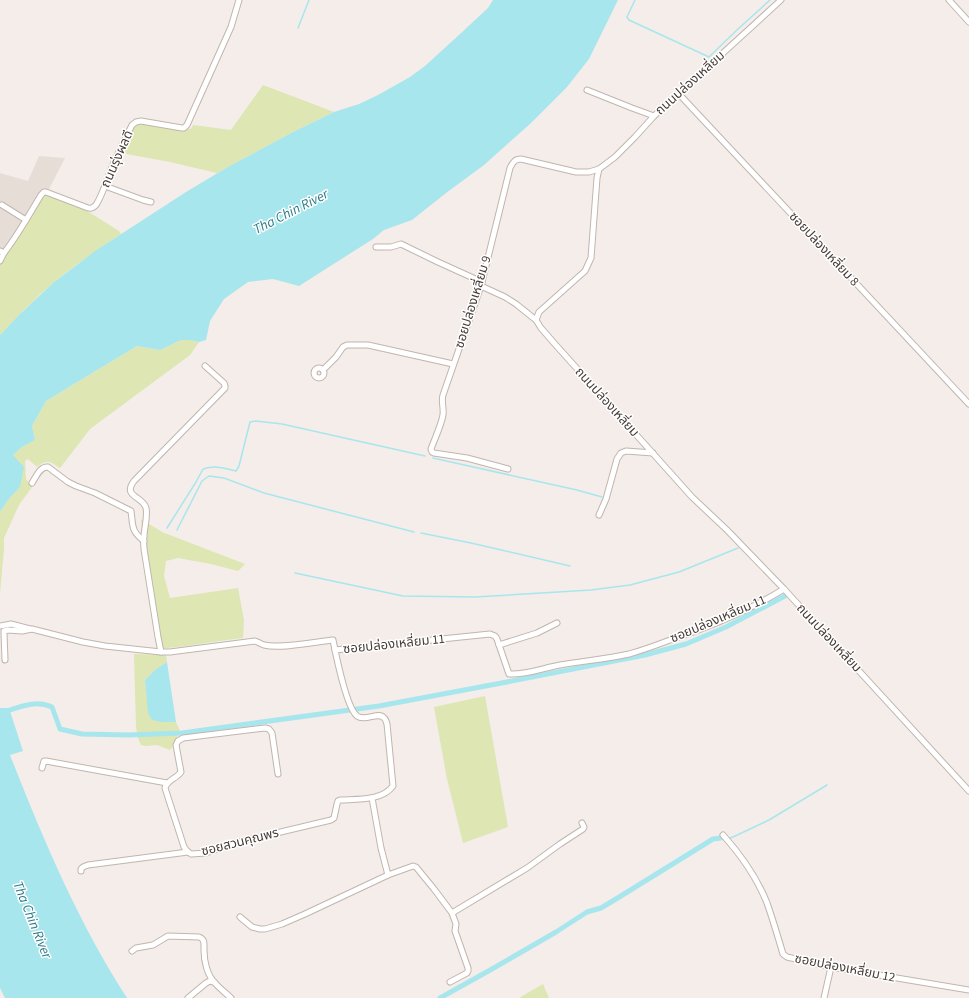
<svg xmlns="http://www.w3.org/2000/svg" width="969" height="998" font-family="'Source Sans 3','Noto Sans Thai',sans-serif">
	<rect width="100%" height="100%" fill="#f4ede9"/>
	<polygon fill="#e7ddd7" points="39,156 65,158 46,195 41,198 0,264 0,173 28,181"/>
	<g fill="#dee6b3">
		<polygon points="263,85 334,112 293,132 217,173 170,162 121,153 133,126 139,122 185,130 192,128 193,125 231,130"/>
		<path d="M46,195L65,201L87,211L119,231L121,234C98,249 75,265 53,283C34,299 17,317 0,335V264L41,198Z"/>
		<path d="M181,340H190L199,342L190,355L90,429L60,468C50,462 48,458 37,467L28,459L25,461L26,479L32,487L19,505L4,538V549L0,593V512L8,500L20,487L13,455L22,447L35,440L32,426L46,401L137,346L160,350Z"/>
		<path d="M141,519L162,532L245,564L238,571L211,564L178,558L166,561L164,576L170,598L238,588L244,620L243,638C214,641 186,647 157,649L147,582Z"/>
		<path d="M134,654L166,655L167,662L156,669L145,680L146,688L162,722H176L180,731C177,737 174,746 170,750L157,745L146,746L141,745L138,738L136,727Z"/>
		<polygon points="485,696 508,827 463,843 447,779 434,707"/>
		<polygon points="543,984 549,998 519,998"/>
	</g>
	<g fill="#a8e6ed">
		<polygon points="493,0 618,0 589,59 567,87 530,124 484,165 446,193 412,220 384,230 373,239 299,286 273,279 248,282 224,299 210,321 206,340 199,342 190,340 181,340 160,350 137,346 46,401 32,426 35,440 22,447 13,455 24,467 20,487 8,500 0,512 0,335 19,315 53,283 95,251 186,192 226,168 293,132 334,112 359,104 378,95 410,77 425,66 460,34 488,8"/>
		<polygon points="167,662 176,722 162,722 152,720 148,713 145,680 156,669"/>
		<path d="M0,708H9L23,751L10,755C43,839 78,922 127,998H5L0,988Z"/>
	</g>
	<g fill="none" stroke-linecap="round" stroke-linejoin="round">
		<g stroke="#a8e6ed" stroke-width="1.5">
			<polyline points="635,0 627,17 629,20 709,57 738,29 770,0"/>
			<polyline points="298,28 309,0"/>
			<polyline points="433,458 577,490 602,497"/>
			<path d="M167,528L196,482L203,469C216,465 223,468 236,471L239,466L250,422L256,421L282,424L425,456"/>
			<polyline points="177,530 202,481 209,476 224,478 264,493 414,532"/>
			<polyline points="421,533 471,543 570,566"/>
			<polyline points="295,573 403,596 475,597 591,590 630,585 679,572 738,548"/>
			<polyline points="730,838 733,837 769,820 827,785"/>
		</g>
		<g stroke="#a8e6ed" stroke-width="5">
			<path d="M0,713C18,708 34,699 52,707L60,729L82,734L129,735L182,733L379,706L507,682L645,655L686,644L726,627L785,596"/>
			<polyline points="440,998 492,969 556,932 587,912 601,908 616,899 713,839 721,838"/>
		</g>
		<defs>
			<g id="minor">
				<polyline points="781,0 654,116 635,137 615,157 599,169 597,178 591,258 585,271 539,312 536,320 541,328 554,343 692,497 727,530 784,589 969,791"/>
				<polyline points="949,0 969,22"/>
				<polyline points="587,90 632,108 654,116"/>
				<polyline points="679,94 969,404"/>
				<polyline points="105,186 143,200 151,202"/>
				<polyline points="2,205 26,220"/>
				<polyline points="376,247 391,247 401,244 438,262 482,282"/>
				<path d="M0,251L4,253C18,235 29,215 41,195L44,192H46L88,208C91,209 93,208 96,205C103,194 107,179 112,167C118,153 125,139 132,125L136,122L141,121L182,128H184L187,125L231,27L239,0"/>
				<polyline points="0,261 4,253"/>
				<polyline points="481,286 505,297 516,304 536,320"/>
				<circle cx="319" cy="373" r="5"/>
				<polyline points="323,370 336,357 343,347 347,345 368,345 453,364"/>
				<path d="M508,469L467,458L434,453L432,452L431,449C435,438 441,426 443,415C444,408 441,401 443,395L481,286L510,168C513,162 515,159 521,159L576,172H589L599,169"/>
				<path d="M32,483C36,477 40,466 48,467L68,482L76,486L95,493L131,511C133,526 131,531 144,541"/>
				<polyline points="599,515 606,499 617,459 621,453 626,451 653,453"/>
				<polyline points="0,626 11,624 30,629"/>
				<polyline points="499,645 537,633 557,623"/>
				<path d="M161,652L158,637L144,549C144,545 143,541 144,537C144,528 148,517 146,508C143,496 122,497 134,481L225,388V386L224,383L205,366"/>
				<path d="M5,660L4,633V631L8,630L22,631L32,629L83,642L105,646L161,652H170L255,641C258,642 261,644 264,645C281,649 315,642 333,640L335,650L490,634L495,636L497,639L509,674C527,675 543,668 560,665C583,661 607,659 629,654C643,650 657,645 670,640C710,627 748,611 784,589"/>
				<polyline points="42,768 44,761 46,761 167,783"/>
				<path d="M278,774L272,733L269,729L265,728L183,738L178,741L176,745L181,772C176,779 167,780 165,788L184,847L187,851L191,854L206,853L239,842L331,820L334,818L337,804L338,801L340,800C358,799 382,801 393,786L387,724C386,722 386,719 384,718C379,711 365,722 357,716C347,708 338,664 335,650"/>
				<polyline points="372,798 381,848 388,875"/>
				<path d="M723,835C741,855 757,878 767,903C773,920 778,937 783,954L787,957L831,967L969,990"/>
				<polyline points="81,871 81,869 83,867 88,865 188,852"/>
				<polyline points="452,913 527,868 560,844 583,829 584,827 582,823"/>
				<polyline points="240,917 252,927 260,929 265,929 282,924 305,914 388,875 413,866 416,867 434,889 452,913 456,924 455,931 468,968 468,971 467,973 450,982"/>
				<path d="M132,951L136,948L153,945L168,936L199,937C205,939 204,944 204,950C204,961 207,975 215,983C219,988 226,993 231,998"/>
				<polyline points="188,998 206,983 210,981 214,982"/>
				<polyline points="824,998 831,967"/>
			</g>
		</defs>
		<use href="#minor" stroke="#c2b5ae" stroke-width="7"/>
		<use href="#minor" stroke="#fff" stroke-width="5"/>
	</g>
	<g text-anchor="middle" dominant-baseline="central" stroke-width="3" stroke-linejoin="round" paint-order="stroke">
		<g font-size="13" fill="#473c37" stroke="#fff">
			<text transform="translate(690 83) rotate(-42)">ถนนปล่องเหลี่ยม</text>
			<text transform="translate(117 159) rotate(-66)">ถนนรุ่งผลดี</text>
			<text transform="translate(824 249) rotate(47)">ซอยปล่องเหลี่ยม 8</text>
			<text transform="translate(473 302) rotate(-73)">ซอยปล่องเหลี่ยม 9</text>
			<text transform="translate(607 402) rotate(48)">ถนนปล่องเหลี่ยม</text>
			<text transform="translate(718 619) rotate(-23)">ซอยปล่องเหลี่ยม 11</text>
			<text transform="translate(829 638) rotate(47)">ถนนปล่องเหลี่ยม</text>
			<text transform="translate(394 644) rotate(-6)">ซอยปล่องเหลี่ยม 11</text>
			<text transform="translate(240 842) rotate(-14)">ซอยสวนคุณพร</text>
			<text transform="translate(845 968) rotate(11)">ซอยปล่องเหลี่ยม 12</text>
		</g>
		<g font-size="14" font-style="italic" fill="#2b7c88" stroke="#fff">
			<text transform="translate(291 212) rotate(-27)">Tha Chin River</text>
			<text transform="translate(32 920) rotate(68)">Tha Chin River</text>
		</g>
	</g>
</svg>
